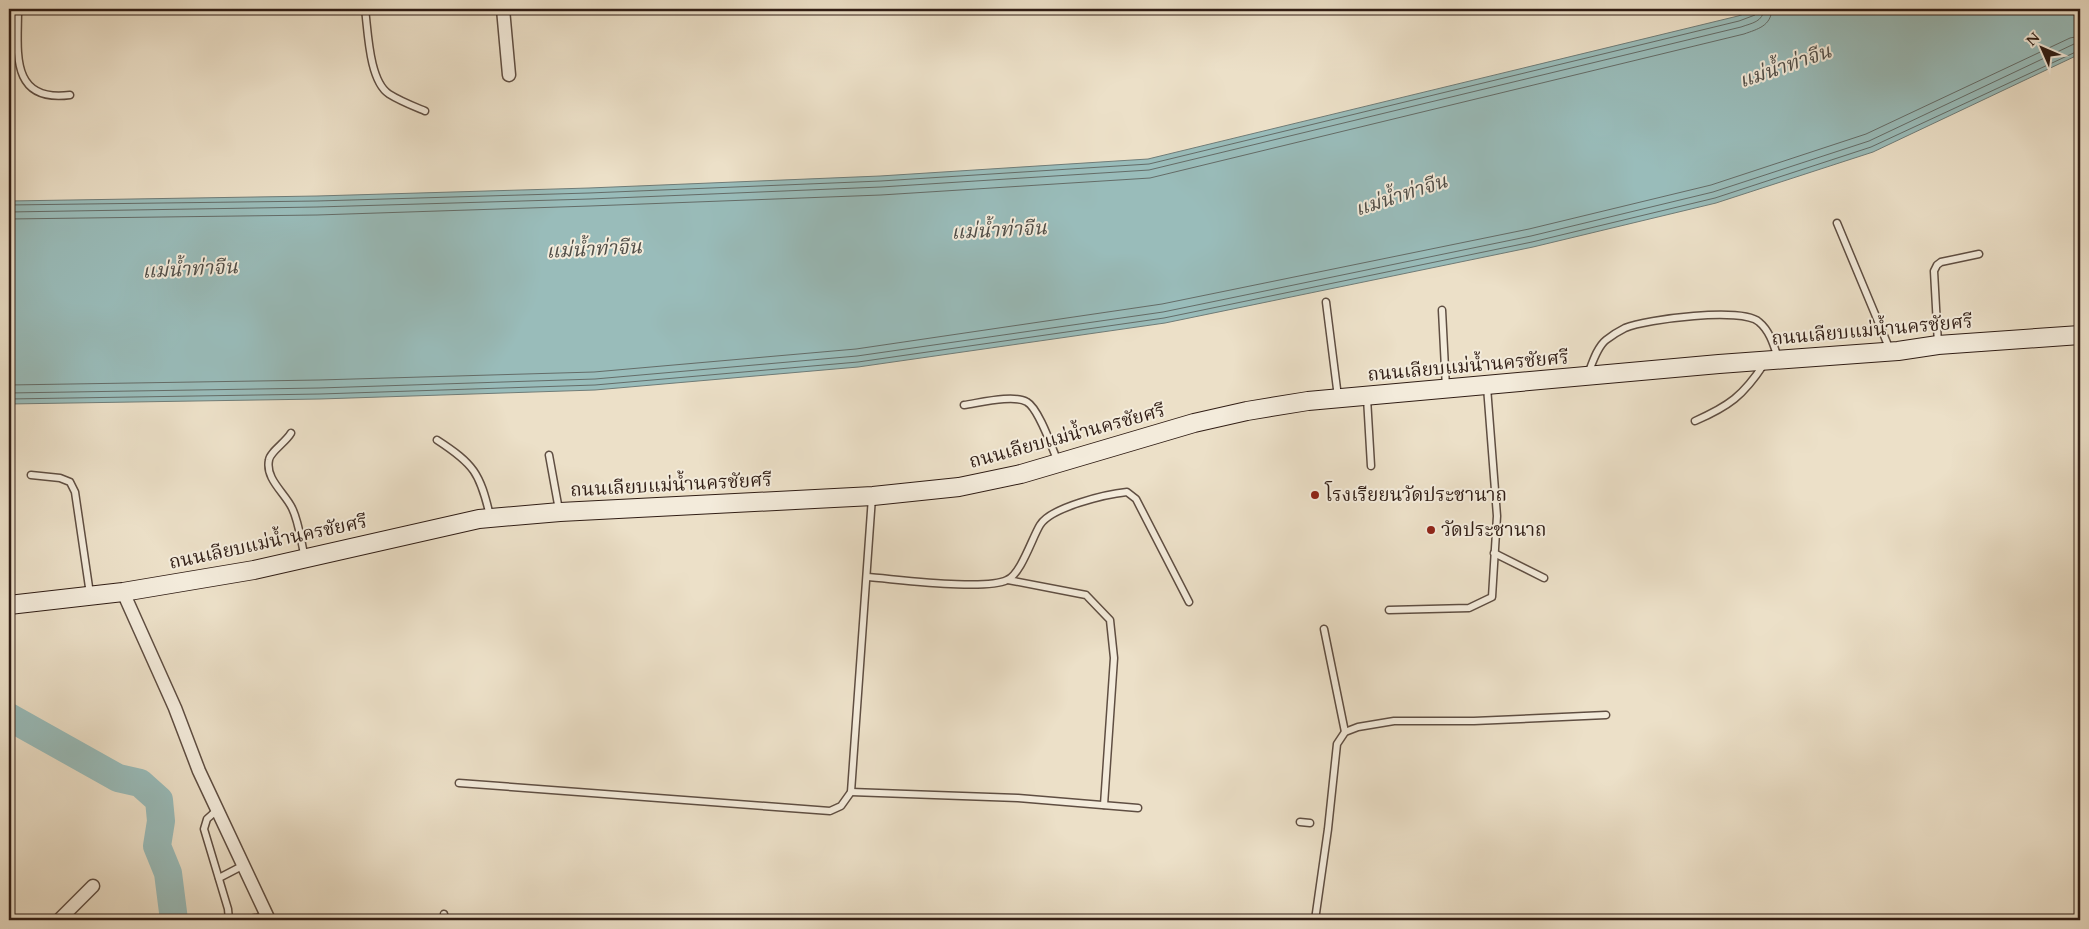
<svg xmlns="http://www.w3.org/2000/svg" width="2089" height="929" font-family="Cardo,'Noto Serif Thai',serif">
	<rect width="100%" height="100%" fill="#ece0c8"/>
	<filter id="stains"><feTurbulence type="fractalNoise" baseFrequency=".004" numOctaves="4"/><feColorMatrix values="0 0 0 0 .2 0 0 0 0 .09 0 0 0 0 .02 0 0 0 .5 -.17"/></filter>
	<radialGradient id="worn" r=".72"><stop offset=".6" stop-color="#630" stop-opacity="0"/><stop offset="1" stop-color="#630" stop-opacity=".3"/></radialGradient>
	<polygon fill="#99bcba" stroke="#6f7c78" points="1759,9 2080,9 2080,54 1873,152 1716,203 1533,247 1165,323 858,367 595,390 320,399 9,404 9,201 317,196 589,188 880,176 1148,159 1738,16"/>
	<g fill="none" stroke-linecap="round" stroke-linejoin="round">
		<g stroke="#646c68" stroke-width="1">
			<polyline points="9,205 317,201 589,193 881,181 1149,164 1739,21 1755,15 1758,9"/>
			<path d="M9,212L317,207L590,199L881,187L1149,170L1741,27C1752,23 1763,22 1764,9"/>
			<path d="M9,219L317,215L590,206L881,195L1150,178L1744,34C1758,29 1771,26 1772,9"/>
			<polyline points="9,385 319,380 594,372 856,349 1162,304 1529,229 1711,185 1866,134 2070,38 2080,36"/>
			<polyline points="9,393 319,388 595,379 857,356 1163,312 1531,236 1713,192 1869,141 2074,44 2080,43"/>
			<polyline points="9,399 320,394 595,385 858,362 1164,318 1532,242 1715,198 1871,147 2080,50"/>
		</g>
		<polyline stroke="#99bcba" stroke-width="28" points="9,717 118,778 140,783 159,800 161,821 157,846 168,873 174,920"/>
		<defs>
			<g id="service">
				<path d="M18,9C18,51 9,103 70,95"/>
				<path d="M365,9C368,31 369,81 389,94C400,101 413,106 425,111"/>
				<polyline points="1837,223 1890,350"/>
				<polyline points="1326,302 1338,397"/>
				<polyline points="1442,310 1446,388"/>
				<polyline points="1938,344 1934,271 1937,265 1941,262 1979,254"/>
				<path d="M1588,374C1592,364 1597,347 1606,340C1611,336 1619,331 1625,328C1647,319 1742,307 1759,322C1770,331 1774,346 1778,358"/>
				<polyline points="1367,398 1371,466"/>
				<path d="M964,405C979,403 1014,394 1027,402C1039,409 1052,448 1058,462"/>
				<path d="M1695,421C1729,406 1743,396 1764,364"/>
				<path d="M291,433C286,442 270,452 269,460C265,479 285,493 292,508C299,522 301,542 305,558"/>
				<path d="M437,440C474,464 480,473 490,516"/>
				<polyline points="549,455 559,510"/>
				<polyline points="31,475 60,478 70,482 75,492 90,594"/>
				<polyline points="1494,553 1544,578"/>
				<path d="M867,577C896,579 985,591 1007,580C1021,574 1032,538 1040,525C1051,507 1107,494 1127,492L1136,499L1189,602"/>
				<polyline points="1008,580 1086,595 1110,620 1114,658 1104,805"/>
				<polyline points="1389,610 1469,608 1492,597 1497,516 1487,387"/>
				<polyline points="1324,629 1345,732"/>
				<polyline points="459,783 830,811 841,806 851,792 872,497"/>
				<polyline points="851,792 1018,798 1138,808"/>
				<polyline points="217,810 207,819 204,829 228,909 229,920"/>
				<polyline points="1300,822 1310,823"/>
				<polyline points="219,878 244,865"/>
				<polyline points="444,914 445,920"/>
				<polyline points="243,920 268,916"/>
				<polyline points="1315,920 1328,829 1337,744 1345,732 1358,727 1394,721 1474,721 1606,715"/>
			</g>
			<g id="minor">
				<polyline points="503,9 509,75"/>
				<polyline points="123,592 175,708 199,771 269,920"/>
				<polyline points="59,920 93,886"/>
			</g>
			<polyline id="secondary" points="9,605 123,592 254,570 479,519 560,512 873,496 959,487 1021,474 1194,423 1247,411 1308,401 1719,364 1898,351 1938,345 2080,335"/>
		</defs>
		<use href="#service" stroke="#5f4e42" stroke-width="9"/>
		<use href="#minor" stroke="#5f4e42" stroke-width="15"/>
		<use href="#secondary" stroke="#301d15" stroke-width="20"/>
		<use href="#service" stroke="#f3ebdb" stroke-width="6"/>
		<use href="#minor" stroke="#f3ebdb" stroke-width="12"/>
		<use href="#secondary" stroke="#f3ebdb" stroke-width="18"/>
	</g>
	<g fill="#8f2418" stroke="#f3ebdb" stroke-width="2">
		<circle cx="1315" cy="495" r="5"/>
		<circle cx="1431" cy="530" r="5"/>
	</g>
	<g text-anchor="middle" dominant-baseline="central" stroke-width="4" stroke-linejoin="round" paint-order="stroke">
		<g font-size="19" fill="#301d15" stroke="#f3ebdb">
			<text transform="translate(1872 330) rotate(-5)">ถนนเลียบแม่น้ำนครชัยศรี</text>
			<text transform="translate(1468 366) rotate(-5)">ถนนเลียบแม่น้ำนครชัยศรี</text>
			<text transform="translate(1067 436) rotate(-15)">ถนนเลียบแม่น้ำนครชัยศรี</text>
			<text transform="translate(671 485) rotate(-3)">ถนนเลียบแม่น้ำนครชัยศรี</text>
			<text transform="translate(268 542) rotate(-12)">ถนนเลียบแม่น้ำนครชัยศรี</text>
		</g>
		<g font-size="19" fill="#301d15" stroke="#f3ebdb" text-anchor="start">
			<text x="1325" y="495">โรงเรียยนวัดประชานาถ</text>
			<text x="1441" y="530">วัดประชานาถ</text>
		</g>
		<g font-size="20" font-style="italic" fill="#504d47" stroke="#f3ebdb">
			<text transform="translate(1785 66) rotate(-19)">แม่น้ำท่าจีน</text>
			<text transform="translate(1401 195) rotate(-18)">แม่น้ำท่าจีน</text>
			<text transform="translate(999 230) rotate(-3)">แม่น้ำท่าจีน</text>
			<text transform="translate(594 249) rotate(-3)">แม่น้ำท่าจีน</text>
			<text transform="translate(190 269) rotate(-3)">แม่น้ำท่าจีน</text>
		</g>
	</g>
	<rect width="2089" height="929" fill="none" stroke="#ece0c8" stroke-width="30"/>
	<rect x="10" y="10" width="2069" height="909" fill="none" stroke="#301d15" stroke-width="2.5"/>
	<rect x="15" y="15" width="2059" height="899" fill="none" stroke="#301d15"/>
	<g transform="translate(2042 48) rotate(315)" stroke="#f3ebdb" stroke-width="4" paint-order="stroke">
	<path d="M0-4L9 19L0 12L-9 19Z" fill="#301d15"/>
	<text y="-8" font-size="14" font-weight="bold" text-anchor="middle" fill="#301d15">N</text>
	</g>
	<rect width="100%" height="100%" filter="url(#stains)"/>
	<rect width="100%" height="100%" fill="url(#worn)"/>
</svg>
